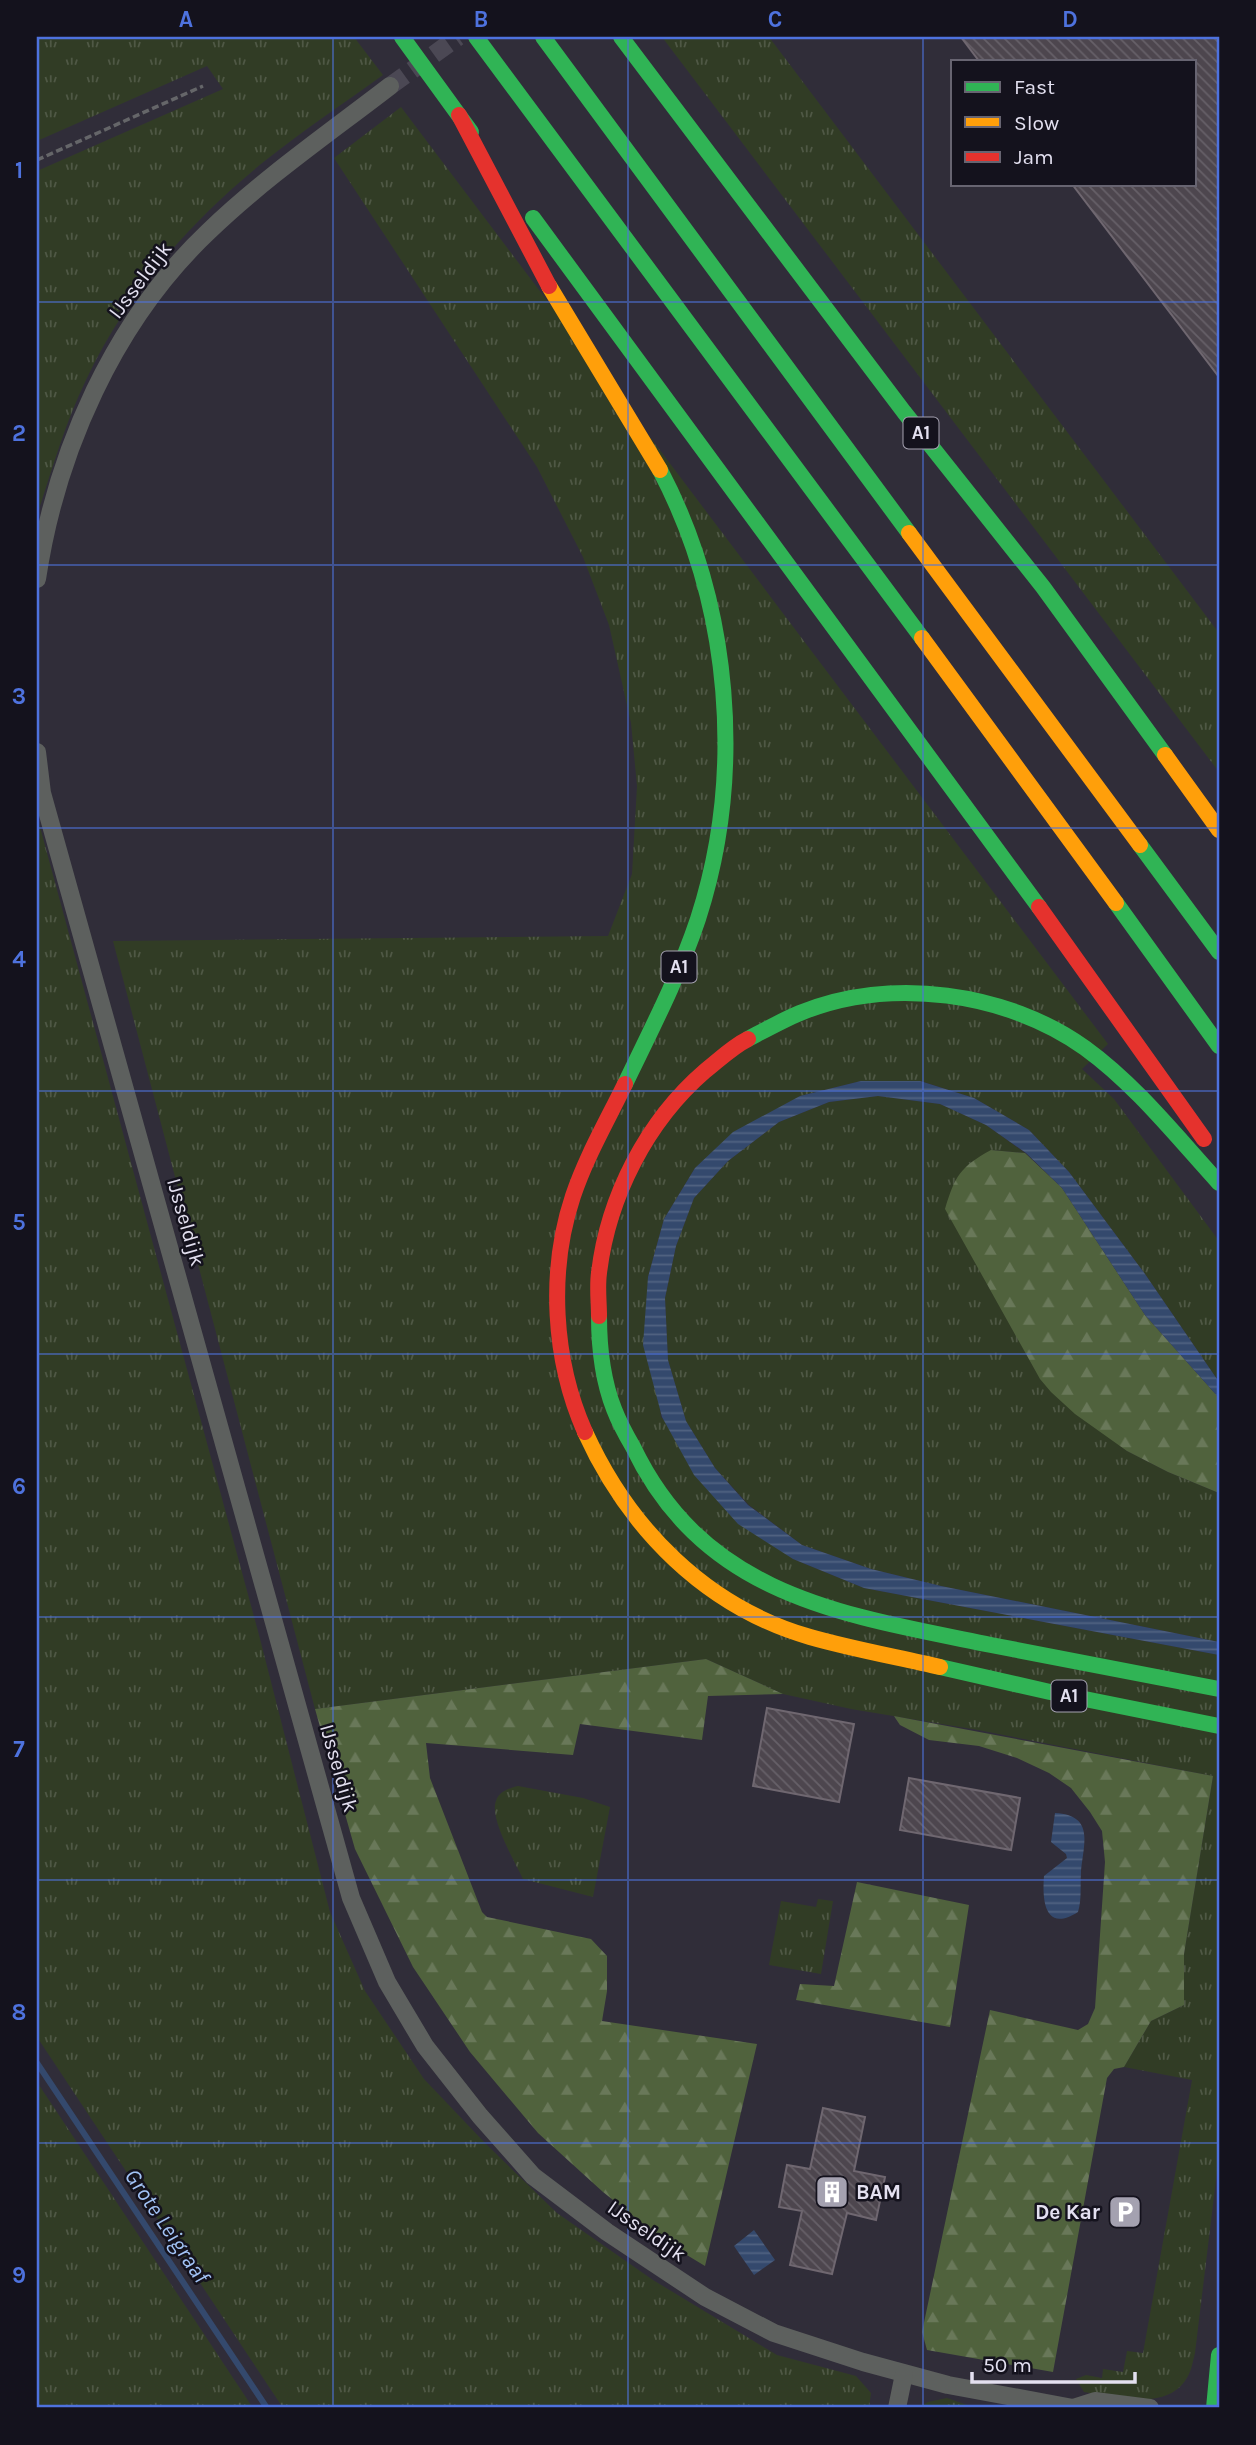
<svg xmlns="http://www.w3.org/2000/svg" width="1256" height="2445" font-family="Karla,sans-serif">
	<defs>
		<pattern id="grass-tufts" width="24" height="20" patternUnits="userSpaceOnUse" patternTransform="scale(1.75)"><rect width="24" height="20" fill="#313c25"/><path d="M3 7l-1-3M5 7V3M7 7l1-3M15 17l-1-3M17 17v-4M19 17l1-3" fill="none" stroke="#4f5845"/></pattern>
		<pattern id="forest-firs" width="22" height="20" patternUnits="userSpaceOnUse" patternTransform="scale(1.75)"><rect width="22" height="20" fill="#50623d"/><path d="M5 1l3.5 6h-7zM16 11l3.5 6h-7z" fill="#697859"/></pattern>
		<pattern id="water-rules" width="6" height="5" patternUnits="userSpaceOnUse" patternTransform="scale(1.75)"><rect width="6" height="5" fill="#34496d"/><path d="M0 2.5h6" fill="none" stroke="#516382"/></pattern>
		<pattern id="building-back-hatch" width="6" height="6" patternUnits="userSpaceOnUse" patternTransform="scale(1.75)"><rect width="6" height="6" fill="#4d464e"/><path d="M-1 5l2 2M0 0l6 6M5-1l2 2" fill="none" stroke="#666068"/></pattern>
	</defs>
	<rect width="100%" height="100%" fill="#302d39"/>
	<g fill="url(#grass-tufts)">
		<path d="M37,37H354L383,75C344,103 304,130 266,160C191,220 127,293 86,380C65,423 52,470 37,515V171L223,89L207,66L37,141Z"/>
		<polygon points="662,37 769,37 1219,633 1219,772"/>
		<path d="M401,107L1108,1044L1082,1069L1114,1099L1219,1241V1382L1145,1274L1069,1172L1029,1130L974,1098L921,1081H861L800,1096L695,1168L664,1219L648,1277L661,1417L793,1559L864,1588L1219,1655V2155L1195,2353C1193,2360 1192,2368 1189,2374C1171,2413 1116,2397 1084,2392L1076,2379L1086,2375L1102,2378L1103,2369L1123,2372L1127,2351L1143,2353L1192,2080L1124,2067L1151,2021L1184,2005V1954L1213,1776L978,1730L851,1709L783,1694L706,1659L315,1709L113,941L608,936L632,874L637,786L631,723L609,625L583,557L537,467L334,158Z"/>
		<polygon points="37,816 259,1635 330,1912 365,1991 424,2079 486,2144 557,2213 653,2280 777,2355 856,2376 871,2393 869,2408 283,2408 37,2037"/>
		<polygon points="878,1096 940,1104 986,1125 1025,1153 991,1150 1127,1451 1168,1472 1219,1493 1219,1642 941,1586 871,1569 802,1545 749,1505 715,1468 686,1421 668,1360 665,1298 676,1246 694,1198 728,1161 779,1122 829,1102"/>
		<path d="M518,1786L583,1798L610,1807L593,1897L523,1879C515,1862 489,1818 496,1801C499,1791 510,1788 518,1786Z"/>
		<polygon points="818,1899 833,1901 821,1974 769,1965 781,1901 816,1907"/>
		<polygon points="37,2082 253,2408 37,2408"/>
		<polygon points="947,2398 976,2408 917,2408 928,2402"/>
	</g>
	<g fill="url(#forest-firs)">
		<path d="M991,1150L1025,1153L1062,1188L1145,1315L1219,1398V1493L1168,1472L1127,1451L1075,1414L1051,1392L1040,1379L945,1209C955,1176 960,1167 991,1150Z"/>
		<polygon points="706,1659 783,1694 708,1696 702,1740 580,1724 573,1755 426,1743 430,1778 482,1912 487,1917 591,1939 607,1956 607,1991 602,2021 757,2044 705,2266 667,2243 603,2192 538,2133 470,2052 413,1967 355,1849 315,1709"/>
		<polygon points="894,1716 1213,1776 1184,1954 1184,2005 1151,2021 1124,2067 1114,2069 1107,2078 1053,2372 927,2350 922,2332 990,2010 1078,2030 1088,2024 1095,2008 1105,1862 1102,1831 1090,1812 1071,1788 1049,1773 1017,1758 979,1746 929,1740 900,1725"/>
		<polygon points="857,1882 969,1905 950,2027 796,2000 800,1984 834,1986"/>
	</g>
	<g fill="url(#water-rules)">
		<polygon points="861,1081 920,1081 974,1098 1029,1130 1069,1172 1145,1274 1219,1382 1219,1398 1145,1315 1062,1188 1026,1153 986,1125 940,1104 878,1096 829,1102 779,1122 728,1161 694,1198 676,1246 665,1298 668,1360 686,1421 715,1468 748,1505 802,1545 871,1569 941,1586 1219,1642 1219,1655 864,1588 793,1559 738,1524 694,1475 662,1417 643,1345 648,1277 664,1219 695,1168 733,1132 800,1096"/>
		<path d="M1055,1813C1096,1815 1083,1846 1081,1873C1080,1886 1082,1899 1078,1912C1045,1933 1042,1901 1044,1876L1067,1858L1066,1854L1051,1842Z"/>
		<polygon points="754,2230 775,2260 754,2275 734,2246"/>
	</g>
	<g fill="none" stroke-linecap="round" stroke-linejoin="round">
		<polyline stroke="#34496d" stroke-width="6" points="37,2063 267,2408"/>
	</g>
	<g fill="url(#building-back-hatch)" stroke="#6f6770" stroke-width="2">
		<polygon points="961,37 1219,37 1219,377 1072,184 1195,184 1195,61 979,61"/>
		<polygon points="767,1708 854,1724 839,1802 753,1786"/>
		<polygon points="909,1778 1020,1798 1011,1850 900,1830"/>
		<polygon points="823,2108 865,2117 854,2171 885,2177 876,2220 847,2213 832,2274 790,2265 802,2211 779,2207 787,2165 810,2169"/>
	</g>
	<g fill="none" stroke-linecap="round" stroke-linejoin="round">
		<polyline stroke="#4b4854" stroke-width="18" stroke-dasharray="18 9" stroke-linecap="butt" points="390,86 458,37"/>
		<polyline stroke="#656669" stroke-width="3.5" stroke-dasharray="7 3.5" stroke-linecap="butt" points="37,160 203,86"/>
		<g stroke="#5d605e" stroke-width="18">
			<path d="M37,579C56,452 114,321 208,232C264,178 329,133 390,86"/>
			<polyline points="37,752 42,793 351,1898 387,1982 425,2046 480,2116 533,2176 607,2232 705,2297 774,2333 863,2362 948,2385 1073,2408 1095,2401 1150,2408"/>
			<polyline points="897,2408 904,2374"/>
		</g>
		<g stroke="#30b455" stroke-width="16">
			<polyline points="402,37 471,132"/>
			<polyline points="476,37 922,638"/>
			<polyline points="543,37 909,533"/>
			<polyline points="621,37 904,412 1043,587 1165,755"/>
			<polyline points="533,218 1039,907"/>
			<polyline points="1140,845 1219,952"/>
			<polyline points="1116,903 1219,1046"/>
			<path d="M748,1039C765,1030 783,1020 800,1013C890,976 1007,992 1085,1048C1136,1085 1176,1136 1219,1183"/>
			<path d="M625,1084C651,1030 679,976 698,919C745,774 731,605 660,470"/>
			<path d="M599,1316C599,1346 603,1381 614,1409C619,1422 626,1435 633,1447C705,1597 844,1615 991,1645C1067,1660 1143,1675 1219,1689"/>
			<polyline points="940,1667 1050,1692 1219,1726"/>
			<polyline points="1214,2408 1219,2355"/>
		</g>
		<g stroke="#ff9f0a" stroke-width="16">
			<polyline points="549,286 660,470"/>
			<polyline points="909,533 1140,845"/>
			<polyline points="922,638 1116,903"/>
			<polyline points="1165,755 1219,830"/>
			<path d="M585,1432C629,1529 706,1607 810,1637C852,1649 897,1657 940,1667"/>
		</g>
		<g stroke="#e5322d" stroke-width="16">
			<polyline points="459,115 549,286"/>
			<polyline points="1039,907 1204,1139"/>
			<path d="M599,1316C599,1302 597,1287 599,1273C608,1197 647,1121 705,1071C719,1060 732,1047 748,1039"/>
			<path d="M585,1432C553,1360 548,1271 573,1196C586,1157 607,1121 625,1084"/>
		</g>
	</g>
	<path fill="none" stroke="#4e72de" stroke-width="2" stroke-opacity="0.55" d="M333,37V2408M628,37V2408M923,37V2408M37,302H1219M37,565H1219M37,828H1219M37,1091H1219M37,1354H1219M37,1617H1219M37,1880H1219M37,2143H1219"/>
	<defs>
		<symbol id="building-square" viewBox="-11 -11 22 22"><rect x="-9" y="-9" width="18" height="18" rx="4" fill="#a4a1b0" stroke="#14121d"/><path d="M-4-6H4V6H1V3H-1V6H-4ZM-2.5-4.3h1.7v1.8h-1.7ZM.8-4.3h1.7v1.8H.8ZM-2.5-1h1.7V.8h-1.7ZM.8-1h1.7V.8H.8Z" fill="#fff"/></symbol>
		<symbol id="parking-square" viewBox="-11 -11 22 22"><rect x="-9" y="-9" width="18" height="18" rx="4" fill="#a4a1b0" stroke="#14121d"/><path d="M-3.5-5.5H1a3.5 3.5 0 0 1 0 7H-1V5.5H-3.5ZM-1-3.4V-.6H.8a1.4 1.4 0 0 0 0-2.8Z" fill="#fff"/></symbol>
	</defs>
	<g fill-rule="evenodd">
		<use href="#building-square" x="813" y="2173" width="38" height="38"/>
		<use href="#parking-square" x="1106" y="2193" width="38" height="38"/>
	</g>
	<g text-anchor="middle" dominant-baseline="central" stroke-width="5" stroke-linejoin="round" paint-order="stroke">
		<g fill="#14121d" stroke="#a5a2b1" stroke-width="2">
			<rect x="903.5" y="417.5" width="35" height="31" rx="5"/>
			<rect x="661.5" y="951.5" width="35" height="31" rx="5"/>
			<rect x="1051.5" y="1680.5" width="35" height="31" rx="5"/>
		</g>
		<g font-size="19" font-weight="bold" fill="#e3e0f0">
			<text x="921" y="433">A1</text>
			<text x="679" y="967">A1</text>
			<text x="1069" y="1696">A1</text>
		</g>
		<g font-size="21" fill="#e3e0f0" stroke="#14121d">
			<text transform="translate(140 280) rotate(-53)">IJsseldijk</text>
			<text transform="translate(186 1222) rotate(74)">IJsseldijk</text>
			<text transform="translate(339 1768) rotate(74)">IJsseldijk</text>
			<text transform="translate(647 2231) rotate(35)">IJsseldijk</text>
		</g>
		<g font-size="21" font-weight="bold" fill="#e3e0f0" stroke="#14121d" text-anchor="start">
			<text x="856" y="2192">BAM</text>
			<text x="1100" y="2212" text-anchor="end">De Kar</text>
		</g>
		<g font-size="23" font-style="italic" fill="#a2c3f6" stroke="#14121d">
			<text transform="translate(167 2226) rotate(56)">Grote Leigraaf</text>
		</g>
	</g>
	<rect width="1256" height="2445" fill="none" stroke="#14121d" stroke-width="77"/>
	<rect x="951" y="60" width="245" height="126" fill="#14121d" stroke="#676471" stroke-width="2"/>
	<rect x="965" y="82" width="35" height="10" fill="#30b455" stroke="#676471" stroke-width="2"/>
	<text x="1014" y="94" font-size="21" fill="#e3e0f0">Fast</text>
	<rect x="965" y="117" width="35" height="10" fill="#ff9f0a" stroke="#676471" stroke-width="2"/>
	<text x="1014" y="130" font-size="21" fill="#e3e0f0">Slow</text>
	<rect x="965" y="152" width="35" height="10" fill="#e5322d" stroke="#676471" stroke-width="2"/>
	<text x="1014" y="164" font-size="21" fill="#e3e0f0">Jam</text>
	<path d="M972 2372v10h163v-10" fill="none" stroke="#e3e0f0" stroke-width="3.5"/>
	<text x="983" y="2372" font-size="21" fill="#e3e0f0" stroke="#14121d" stroke-width="5" paint-order="stroke">50 m</text>
	<rect x="38" y="38" width="1180" height="2368" fill="none" stroke="#4e72de" stroke-width="2.5"/>
	<g font-size="23" text-anchor="middle" font-weight="bold" fill="#4e72de">
		<text x="186" y="27">A</text>
		<text x="481" y="27">B</text>
		<text x="775" y="27">C</text>
		<text x="1070" y="27">D</text>
		<text x="19" y="178">1</text>
		<text x="19" y="441">2</text>
		<text x="19" y="704">3</text>
		<text x="19" y="967">4</text>
		<text x="19" y="1230">5</text>
		<text x="19" y="1494">6</text>
		<text x="19" y="1757">7</text>
		<text x="19" y="2020">8</text>
		<text x="19" y="2283">9</text>
	</g>
</svg>
